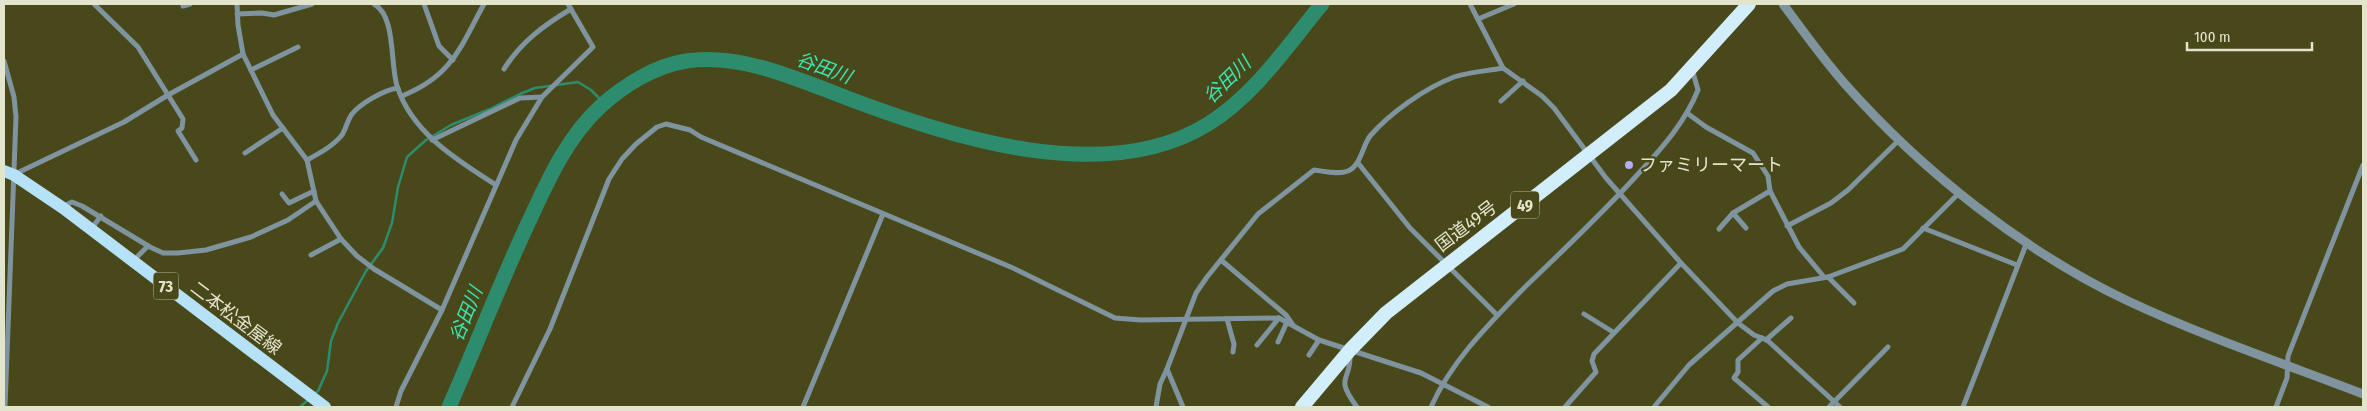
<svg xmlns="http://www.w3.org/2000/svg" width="2367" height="411" font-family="'Fira Sans Condensed','Noto Sans JP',sans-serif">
	<rect width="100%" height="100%" fill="#48481b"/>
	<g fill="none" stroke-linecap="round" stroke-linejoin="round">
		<g stroke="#2e8c6e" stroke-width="2.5">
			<polyline points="314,394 318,391 327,371 331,341 338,323 366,271 383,248 392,223 398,187 407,157 426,140 451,125 490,109 520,94 535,88 578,82 591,90 604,103"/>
			<polyline points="300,407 308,400"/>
		</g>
		<path stroke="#2e8c6e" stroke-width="15" d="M449,407C477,344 501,280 531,217C549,178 568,136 601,106C624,85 655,66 686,61C741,53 797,79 847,98C951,137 1105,188 1208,124C1255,95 1287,46 1322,4"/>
		<g stroke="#7f949e" stroke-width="5">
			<polyline points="94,4 138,47 183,119 182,128 178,131 196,160"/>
			<polyline points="237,4 238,25 243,54"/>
			<path d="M374,4C396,16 390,63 397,86C412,133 457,160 496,185"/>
			<polyline points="424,4 439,46 453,60"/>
			<polyline points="1470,4 1503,68 1542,96 1554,108 1606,178 1681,263 1738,323 1754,335 1767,340 1840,407"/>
			<polyline points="183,6 190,4"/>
			<polyline points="237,14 262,13 274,15 312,4"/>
			<polyline points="1478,19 1514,4"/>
			<polyline points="4,61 14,97 16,117 5,407"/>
			<path d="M504,69C521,42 544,25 571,9"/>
			<polyline points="251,70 298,47"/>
			<path d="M402,96C452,76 460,48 484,4"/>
			<polyline points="1501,101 1523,81"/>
			<polyline points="1687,113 1706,127 1753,153 1768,176 1770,191 1799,247 1824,277"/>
			<polyline points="432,140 520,98 542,97"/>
			<polyline points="245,153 283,128"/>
			<path d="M307,160C320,153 333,146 342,135C346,129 347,121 352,114C361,103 384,90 398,88"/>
			<polyline points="1358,163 1410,228 1497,315"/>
			<polyline points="15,174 124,122 168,95 243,54 273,115 307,160 316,201 341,239 357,256 374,269 442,310"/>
			<polyline points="282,194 289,203 314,191"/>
			<polyline points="62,207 72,202 82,206 150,247 163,253 178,253 206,250 251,237 288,220 316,201"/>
			<polyline points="1733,213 1746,228"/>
			<polyline points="1787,226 1831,203 1848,190 1899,140"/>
			<polyline points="1923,228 2017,265"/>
			<polyline points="91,229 101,216"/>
			<polyline points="1719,229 1733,213 1770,191"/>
			<polyline points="311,255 341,239"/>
			<polyline points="1221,260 1286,315 1293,325"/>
			<polyline points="133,261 148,246"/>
			<polyline points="1828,277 1854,303"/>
			<polyline points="1584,314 1613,332"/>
			<polyline points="1227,319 1234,344 1233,352"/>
			<polyline points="1762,338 1738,360 1738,372 1734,378 1768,407"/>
			<polyline points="1766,340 1791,318"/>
			<polyline points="1278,342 1287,322"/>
			<polyline points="1257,345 1279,318"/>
			<path d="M1350,353C1352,382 1333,375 1357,407"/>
			<polyline points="1309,355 1319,340"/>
			<polyline points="396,407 401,391 442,310 516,140 542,97 593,47 568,4"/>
			<polyline points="512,407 550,329 609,179 622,159 636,144 657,127 666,124 690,130 701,137 1013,268 1115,318 1141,320 1279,318 1319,340 1421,373 1488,407"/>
			<polyline points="803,407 883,214"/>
			<polyline points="1156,407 1160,384 1167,369"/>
			<path d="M1183,407L1167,369L1196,293L1207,277L1258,214L1314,170C1324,171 1338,175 1348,171C1361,165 1362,147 1370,136C1390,113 1425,88 1454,77C1469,72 1487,71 1503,68"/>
			<path d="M1431,407C1451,362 1487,326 1521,291C1561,252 1602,214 1639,173C1663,147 1685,122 1698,90L1692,69"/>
			<polyline points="1565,407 1596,372 1592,361 1594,354 1681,263"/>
			<polyline points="1654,407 1689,365 1773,291 1787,284 1828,277 1903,249 1960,192"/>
			<polyline points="1829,407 1888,347"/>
			<polyline points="1963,407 2027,242"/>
			<polyline points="2276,407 2287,378 2288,356 2363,165"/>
		</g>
		<path stroke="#7f949e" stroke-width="9" d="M1783,4C1803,31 1823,59 1845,84C1921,170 2024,252 2128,301C2205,337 2285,364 2363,394"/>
		<polyline stroke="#b6e2f7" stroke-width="12" points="4,171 14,175 63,208 325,407"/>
		<polyline stroke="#d2eefa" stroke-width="14" points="1302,407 1350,350 1386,313 1671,90 1749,4"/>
	</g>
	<circle fill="#b4acf9" stroke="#48481b" stroke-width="2" cx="1629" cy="165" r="5"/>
	<g text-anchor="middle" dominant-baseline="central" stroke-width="4.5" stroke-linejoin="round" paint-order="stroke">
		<g fill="#48481b" stroke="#b4b597" stroke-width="1">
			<rect x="1511" y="191.5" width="28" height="27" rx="4"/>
			<rect x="153.5" y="272.5" width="25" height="27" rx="4"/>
		</g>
		<g font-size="16" font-weight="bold" fill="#e3e4cc">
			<text x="1525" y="205">49</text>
			<text x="166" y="286">73</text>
		</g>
		<g font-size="18" fill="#e3e4cc" stroke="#48481b" text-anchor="start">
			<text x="1639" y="165">ファミリーマート</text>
		</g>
		<g font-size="18" fill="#e3e4cc" stroke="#48481b">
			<text transform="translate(1466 226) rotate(-37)">国道49号</text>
			<text transform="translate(236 318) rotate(37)">二本松金屋線</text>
		</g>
		<g font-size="19" font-style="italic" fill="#38e8b4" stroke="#48481b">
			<text transform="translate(824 68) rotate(20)">谷田川</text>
			<text transform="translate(1227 80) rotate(-44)">谷田川</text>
			<text transform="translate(466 314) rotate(-68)">谷田川</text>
		</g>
	</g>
	<rect width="2367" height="411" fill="none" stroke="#e3e4cc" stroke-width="10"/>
	<path d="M2187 42v8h125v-8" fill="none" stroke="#e3e4cc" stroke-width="2.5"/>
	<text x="2194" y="42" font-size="15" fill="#e3e4cc" stroke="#48481b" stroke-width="4" paint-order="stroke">100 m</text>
</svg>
